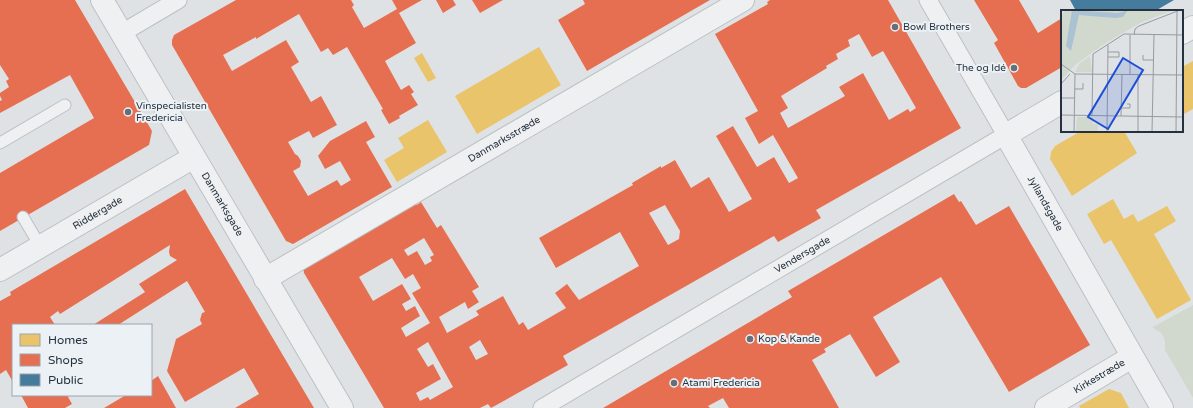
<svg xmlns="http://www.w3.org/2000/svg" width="1193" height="408" font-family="'Varela Round',sans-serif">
	<rect width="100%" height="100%" fill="#dfe2e4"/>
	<path fill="#d1d9cf" d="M1193,305V398L1165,350C1165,344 1166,338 1161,333C1158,330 1155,331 1153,327Z"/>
	<g fill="#e9c46a">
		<polygon points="539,47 561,85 477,134 455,96"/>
		<polygon points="422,53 436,78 428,82 414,58"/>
		<polygon points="1193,61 1193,109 1182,115 1182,67"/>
		<polygon points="428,120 447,152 397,182 384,160 404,148 398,138"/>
		<polygon points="1081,131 1124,131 1137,153 1072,196 1050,159 1051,152 1055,146"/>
		<polygon points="1113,199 1124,219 1133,214 1138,222 1167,206 1176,221 1154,234 1191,300 1157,319 1111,240 1104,244 1087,214"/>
		<polygon points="1109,389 1121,393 1129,408 1080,408 1079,406"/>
	</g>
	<g fill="#e76f51" fill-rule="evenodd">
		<polygon points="0,0 75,0 152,131 149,145 0,231 0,173 94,118 70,75 0,113 0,101 2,100 0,96 0,93 9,87 6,81 9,79 0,65"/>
		<polygon points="236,0 351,0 354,5 352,7 364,28 397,9 392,0 422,0 399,13 416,43 385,61 401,90 409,85 414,92 411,94 418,105 399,116 400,118 389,124 381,110 383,109 347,47 333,55 328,48 321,52 299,14 256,39 256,37 223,55 232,71 286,40 299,62 291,67 311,102 321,96 337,125 313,138 309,131 288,142 295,154 298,156 301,161 300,167 293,171 308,196 337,180 341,186 351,180 340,161 325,169 318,156 330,141 366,121 375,137 366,142 392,187 293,244 286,241 172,45 172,40 174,35"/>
		<polygon points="436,0 453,0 456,5 443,13"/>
		<polygon points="472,0 503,0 480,13"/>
		<polygon points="583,0 710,0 587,71 558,20 585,4"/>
		<path d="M770,0H888L961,128L816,210L821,218L778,242L774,236L563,356L568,365L491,408L488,404L480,408H384L304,273L303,267L415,202L417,205L421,202L437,228L441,225L479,287L472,291L479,302L468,309L465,302L439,317L447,333L479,315L476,311L503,296L519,325L523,322L528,330L566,308L555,293L567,284L579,300L639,266L620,232L556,268L539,238L633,185L632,183L661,166V168L675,160L691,188L709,177L729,212L752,199L716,136L733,126L757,167L774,157L789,183L798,178L773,135L759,144L745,118L758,111L715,34L768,4L767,2ZM859,34L872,57L883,51L916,108L910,112L908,109L889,120L863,73L839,87L845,96L788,128L780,113L788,108L781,96L827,68L826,66L838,59L836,54L850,46L848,40ZM665,205L680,231L679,239L668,245L649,213ZM424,238L434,255L430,257L432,261L425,265L417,251L408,256L404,250ZM392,258L405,279L413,274L421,288L412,293L430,323L406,337L401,328L420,316L415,306L406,311L402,304L411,299L402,284L373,301L359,277ZM480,340L488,354L476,360L469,347ZM428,342L453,387L430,400L428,397L420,401L416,393L441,379L433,364L428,367L417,349Z"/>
		<polygon points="974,0 1019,0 1038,33 1062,18 1062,67 1026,88 1021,88 1018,86 994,43 998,40"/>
		<polygon points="185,189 314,408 235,408 259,394 244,368 185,402 167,371 176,339 202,324 200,320 202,313 205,312 187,281 118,325 93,325 145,292 139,284 177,260 170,256 169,252 170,245 60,314 58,311 50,317 55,325 13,325 13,382 6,370 0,374 0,301 11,295 10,292"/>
		<polygon points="954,194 959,202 961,201 976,225 1009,206 1090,345 1009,392 941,277 873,317 900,362 876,377 850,334 824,349 826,352 812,360 839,408 729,408 723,398 708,406 710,408 603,408 792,297 788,291"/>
		<polygon points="158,376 176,408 104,408 126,395 151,395 151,381"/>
		<polygon points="21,395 67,395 72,404 65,408 28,408"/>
	</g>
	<polygon fill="#457b9d" points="1070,0 1174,0 1155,11 1076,11"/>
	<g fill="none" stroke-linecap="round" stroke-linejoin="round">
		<defs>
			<g id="service">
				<polyline points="0,143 65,105"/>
				<polyline points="23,217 40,246"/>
			</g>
			<g id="pedestrian">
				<polyline points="122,33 178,0"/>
				<path id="s1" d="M542,408L1006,135L928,0"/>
			</g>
			<g id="minor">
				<path id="s2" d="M102,0L342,408"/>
				<polyline points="1182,33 1193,27"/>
				<path id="s3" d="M1062,102L1006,135L1162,408"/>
				<path id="s4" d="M0,270L194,157"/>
				<path id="s5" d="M265,279L743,0"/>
				<path id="s6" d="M1046,408L1132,357"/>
			</g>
		</defs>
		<use href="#service" stroke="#bdc0c2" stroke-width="13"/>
		<use href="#pedestrian" stroke="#bdc0c2" stroke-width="19"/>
		<use href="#minor" stroke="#bdc0c2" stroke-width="24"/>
		<use href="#service" stroke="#eef0f1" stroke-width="11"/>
		<use href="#pedestrian" stroke="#eef0f1" stroke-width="17"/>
		<use href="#minor" stroke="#eef0f1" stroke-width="22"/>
	</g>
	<g fill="#666f78" stroke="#ebf1f5" stroke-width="1.5">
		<circle cx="895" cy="27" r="4"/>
		<circle cx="1014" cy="68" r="4"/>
		<circle cx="128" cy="112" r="4"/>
		<circle cx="750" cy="339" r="4"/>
		<circle cx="674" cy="383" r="4"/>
	</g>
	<g text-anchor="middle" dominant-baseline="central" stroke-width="4" stroke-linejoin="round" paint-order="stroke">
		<g font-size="10" fill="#25313e" stroke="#ebf1f5" text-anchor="start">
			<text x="903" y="27">Bowl Brothers</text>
			<text x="1006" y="68" text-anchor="end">The og Idé</text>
			<text x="136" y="106">Vinspecialisten<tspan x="136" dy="12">Fredericia</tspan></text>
			<text x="758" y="339">Kop &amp; Kande</text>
			<text x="682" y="383">Atami Fredericia</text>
		</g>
		<g font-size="10" fill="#25313e" stroke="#ebf1f5">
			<text stroke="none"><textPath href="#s5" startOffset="277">Danmarksstræde</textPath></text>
			<text stroke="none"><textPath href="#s2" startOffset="237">Danmarksgade</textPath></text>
			<text stroke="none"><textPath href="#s3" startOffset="144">Jyllandsgade</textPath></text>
			<text stroke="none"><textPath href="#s4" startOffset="113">Riddergade</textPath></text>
			<text stroke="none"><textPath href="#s1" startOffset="302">Vendersgade</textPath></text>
			<text stroke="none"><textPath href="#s6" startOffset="62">Kirkestræde</textPath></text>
		</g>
	</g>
	<g transform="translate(1061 10)">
		<rect width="122" height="122" fill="#dfe2e4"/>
		<path d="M4,0H113L81,12L43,34L14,55L0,70V7ZM29,46L31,62H14L19,53ZM16,107H32V114H37V122H15Z" fill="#d1d9cf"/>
		<path d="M11,0L57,3L67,0L62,7L54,8L18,5L10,41L5,36Z" fill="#abc2d2"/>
		<path fill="none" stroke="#959ba2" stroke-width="1" d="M73,25L74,19L78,16L119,0M82,45V50H92M47,47H58V42H47M0,54L14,64L122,65M69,65V25M0,74L9,64M14,79H22V73M0,88H14M60,98H69V94H66M0,105L122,107M31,105L32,44L63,24L122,25M60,106L61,65M13,122L14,64M46,122L47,35M77,122V65M91,122L93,25M115,122L116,1"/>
		<path fill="#1d4ed8" fill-opacity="0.15" stroke="#1d4ed8" stroke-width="2" d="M62,48L82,60L47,119L27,107Z"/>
		<rect width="122" height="122" fill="none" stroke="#25313e" stroke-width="2"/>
	</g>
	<rect x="12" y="324" width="140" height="72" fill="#ebf1f5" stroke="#9ca4ac"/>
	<rect x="20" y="334" width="20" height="12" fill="#e9c46a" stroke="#9ca4ac"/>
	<text x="48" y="344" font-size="12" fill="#25313e">Homes</text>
	<rect x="20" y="354" width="20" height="12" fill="#e76f51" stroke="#9ca4ac"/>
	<text x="48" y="364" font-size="12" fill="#25313e">Shops</text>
	<rect x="20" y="374" width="20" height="12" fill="#457b9d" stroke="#9ca4ac"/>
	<text x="48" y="384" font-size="12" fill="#25313e">Public</text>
</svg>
